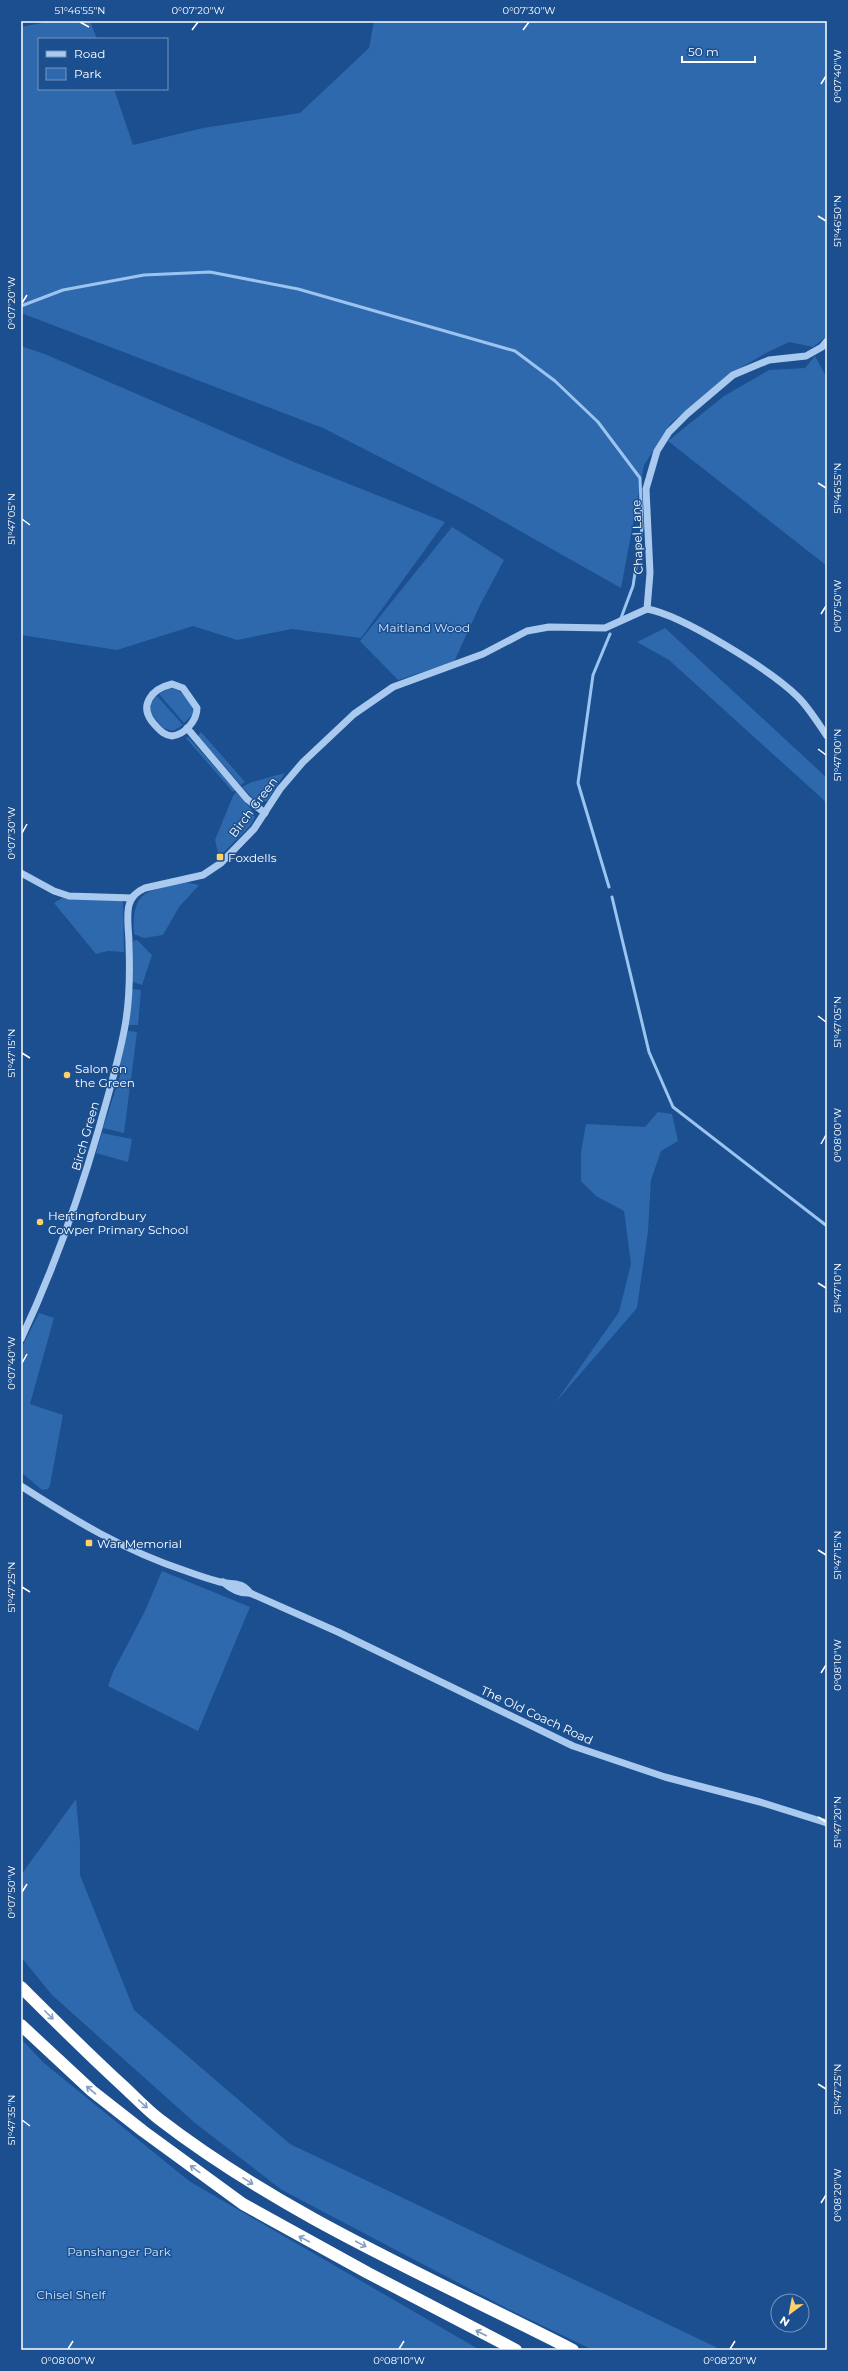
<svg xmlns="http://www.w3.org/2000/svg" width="848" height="2371" font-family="Montserrat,sans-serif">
	<rect width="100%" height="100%" fill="#1b4f8f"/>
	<g fill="#2e69ad">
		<polygon points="52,21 90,21 97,39 39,39 39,89 114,89 133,145 203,128 300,113 369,48 374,21 827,21 827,336 813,347 789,342 766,353 730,374 671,423 644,465 621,588 474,505 323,428 21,313 21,27"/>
		<polygon points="21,346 47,355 296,463 445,522 361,638 292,629 237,640 193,626 117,650 21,635"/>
		<polygon points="815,356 827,378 827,566 668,441 724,396 769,370 805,368"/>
		<polygon points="452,527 504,560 480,605 454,662 398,680 360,641"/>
		<polygon points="665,628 827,778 827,803 669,660 637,642"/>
		<path d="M169,688C180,688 195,702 193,714L184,723L159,694Z"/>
		<polygon points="157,696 183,725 173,731 163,728 150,712 151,702"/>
		<polygon points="201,732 245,782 241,785 198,736"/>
		<polygon points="188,737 235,790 233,792 186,738"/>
		<polygon points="285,773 267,801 257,802 242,787 252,782"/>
		<polygon points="236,792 252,810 255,817 250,826 219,857 215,840 233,796"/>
		<path d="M185,882L199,885L179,907L163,935L144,938L134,934C132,888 147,892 185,882Z"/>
		<polygon points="62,898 117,899 123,902 124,952 108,951 96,954 54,903"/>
		<polygon points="137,940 152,955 142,985 133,982 133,941"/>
		<polygon points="132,989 141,990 138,1025 129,1025"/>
		<polygon points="128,1031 137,1032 124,1133 103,1128 120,1076 118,1071"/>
		<polygon points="658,1112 672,1114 678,1141 661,1151 651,1180 648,1231 637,1308 555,1403 619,1312 631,1264 624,1211 596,1196 581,1181 581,1152 586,1124 645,1127"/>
		<polygon points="102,1133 132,1139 128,1162 96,1153"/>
		<polygon points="39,1313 54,1318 30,1404 63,1415 50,1485 48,1489 42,1490 21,1472 21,1349"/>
		<polygon points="162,1571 250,1607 198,1731 108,1686 113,1672 144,1613"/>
		<polygon points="76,1799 80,1843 80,1875 134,2010 290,2144 722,2350 593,2350 508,2309 282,2190 195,2123 52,1995 21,1957 21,1875"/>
		<polygon points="21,2039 44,2063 189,2181 480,2350 21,2350"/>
	</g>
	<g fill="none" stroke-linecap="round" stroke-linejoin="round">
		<g stroke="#9cc4f0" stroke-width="3">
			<polyline points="21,306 63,290 144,275 210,272 298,289 515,351 555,381 598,422 640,478 642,528 633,586 621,618"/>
			<polyline points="609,887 578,783 593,675 610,634"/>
			<polyline points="612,897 649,1052 673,1107 827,1226"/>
		</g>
		<g stroke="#a9c9ee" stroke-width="7">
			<polyline points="647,609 650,573 646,489 657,451 669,432 687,414 733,375 769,360 806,356 822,347 827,341"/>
			<path d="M647,609C682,615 772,671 798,697C809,708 818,723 827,736"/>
			<path d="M172,684L183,688L197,708C197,721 184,735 172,736C163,735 160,730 154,724C138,706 151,689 172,684Z"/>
			<polyline points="187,728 247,799 265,813"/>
			<polyline points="21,873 54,891 69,896 132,898"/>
			<path d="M21,1339C53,1271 78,1201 99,1128C108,1095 119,1060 125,1026C130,999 130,971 129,944C129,931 126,917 129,905C131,896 138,891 145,888L203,875L221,863L254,829L280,789L303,762L354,714L393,687L483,654L527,631L549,627L605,628L647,609"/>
			<path d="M21,1486C74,1520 125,1551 186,1571C197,1575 209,1579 220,1582C232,1585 242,1581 250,1593L338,1632L573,1746L665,1777L760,1802L827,1823"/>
			<path d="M223,1582C231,1589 239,1594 250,1593"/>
		</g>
		<g stroke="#fff" stroke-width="12">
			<path d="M21,1987C54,2020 87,2053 122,2085C134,2096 146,2109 159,2119C285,2216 432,2278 573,2350"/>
			<polyline points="21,2025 92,2091 143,2131 243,2204 368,2273 516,2350"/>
		</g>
	</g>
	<defs><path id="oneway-shaft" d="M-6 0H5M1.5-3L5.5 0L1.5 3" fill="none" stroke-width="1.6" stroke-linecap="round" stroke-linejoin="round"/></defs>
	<g stroke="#829ec1">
		<use href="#oneway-shaft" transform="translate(49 2015) rotate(45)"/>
		<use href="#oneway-shaft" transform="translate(91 2090) rotate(-140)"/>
		<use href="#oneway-shaft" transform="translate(143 2104) rotate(42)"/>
		<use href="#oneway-shaft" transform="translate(195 2169) rotate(-144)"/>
		<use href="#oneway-shaft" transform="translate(248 2181) rotate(32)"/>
		<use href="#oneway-shaft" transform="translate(304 2239) rotate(-152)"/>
		<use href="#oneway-shaft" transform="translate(361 2244) rotate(28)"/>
		<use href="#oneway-shaft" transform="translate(481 2333) rotate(-153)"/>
	</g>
	<path fill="none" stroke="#fff" stroke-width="1.5" d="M80,22L89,27M192,30L198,22M523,30L529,22M821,84L826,76M818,216L826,221M22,303L27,295M818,483L826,488M22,519L30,525M821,614L826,606M818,749L826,755M22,833L27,824M818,1016L826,1022M22,1053L30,1058M821,1144L826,1135M818,1283L826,1288M22,1363L27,1354M818,1550L826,1555M22,1587L30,1592M821,1673L826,1665M818,1817L826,1822M22,1892L27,1884M818,2084L826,2089M22,2120L30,2126M821,2203L826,2195M68,2349L73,2341M399,2349L404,2341M730,2349L735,2341"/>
	<g fill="#ffd166" stroke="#1b4f8f" stroke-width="1.5">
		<rect x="216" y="853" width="8" height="8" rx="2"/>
		<circle cx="67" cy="1075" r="4"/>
		<circle cx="40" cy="1222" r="4"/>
		<rect x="85" y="1539" width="8" height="8" rx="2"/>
	</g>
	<g text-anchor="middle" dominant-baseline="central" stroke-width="3" stroke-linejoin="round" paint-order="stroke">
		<g font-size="12" fill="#fff" stroke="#1b4f8f">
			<text transform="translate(637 537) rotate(-92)">Chapel Lane</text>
			<text transform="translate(253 807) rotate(-53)">Birch Green</text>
			<text transform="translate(85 1136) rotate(-74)">Birch Green</text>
			<text transform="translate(537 1715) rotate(25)">The Old Coach Road</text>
		</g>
		<g font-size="12" fill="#cfe3fa" stroke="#1b4f8f">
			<text x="424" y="627">Maitland Wood</text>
			<text x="119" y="2251">Panshanger Park</text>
			<text x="71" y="2294">Chisel Shelf</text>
		</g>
		<g font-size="12" fill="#fff" stroke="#1b4f8f" text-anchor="start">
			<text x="228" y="857">Foxdells</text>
			<text x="75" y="1068">Salon on<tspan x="75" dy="14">the Green</tspan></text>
			<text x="48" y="1215">Hertingfordbury<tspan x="48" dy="14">Cowper Primary School</tspan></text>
			<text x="97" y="1543">War Memorial</text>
		</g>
	</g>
	<rect width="848" height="2371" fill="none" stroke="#1b4f8f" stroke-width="44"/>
	<rect x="38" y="38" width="130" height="52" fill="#1b4f8f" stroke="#7695bc"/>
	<rect x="46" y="51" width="20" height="6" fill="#a9c9ee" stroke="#7695bc"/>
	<text x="74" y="58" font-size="12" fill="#ffffff">Road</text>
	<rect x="46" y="68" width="20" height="12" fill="#2e69ad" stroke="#7695bc"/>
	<text x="74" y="78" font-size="12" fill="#ffffff">Park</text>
	<g transform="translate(790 2313) rotate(212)"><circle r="19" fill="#1b4f8f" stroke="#7695bc"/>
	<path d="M0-3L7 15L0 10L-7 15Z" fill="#ffd166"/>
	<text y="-6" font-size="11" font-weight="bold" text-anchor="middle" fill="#ffffff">N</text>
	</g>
	<path d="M682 56v6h73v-6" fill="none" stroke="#ffffff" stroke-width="2"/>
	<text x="688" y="56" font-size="12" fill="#ffffff" stroke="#1b4f8f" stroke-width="3" paint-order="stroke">50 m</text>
	<rect x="22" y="22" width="804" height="2327" fill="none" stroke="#fff" stroke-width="1.5"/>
	<g font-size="10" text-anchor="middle" fill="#fff">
		<text x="80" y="14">51°46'55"N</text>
		<text x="198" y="14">0°07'20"W</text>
		<text x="529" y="14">0°07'30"W</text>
		<text transform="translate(837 76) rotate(-90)" y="4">0°07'40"W</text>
		<text transform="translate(837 221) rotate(-90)" y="4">51°46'50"N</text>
		<text transform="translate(11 303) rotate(-90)" y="4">0°07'20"W</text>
		<text transform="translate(837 488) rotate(-90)" y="4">51°46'55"N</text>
		<text transform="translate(11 519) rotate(-90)" y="4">51°47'05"N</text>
		<text transform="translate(837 606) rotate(-90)" y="4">0°07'50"W</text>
		<text transform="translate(837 755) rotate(-90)" y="4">51°47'00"N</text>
		<text transform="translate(11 833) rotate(-90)" y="4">0°07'30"W</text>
		<text transform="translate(837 1022) rotate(-90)" y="4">51°47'05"N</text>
		<text transform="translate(11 1053) rotate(-90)" y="4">51°47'15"N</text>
		<text transform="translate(837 1135) rotate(-90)" y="4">0°08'00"W</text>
		<text transform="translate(837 1288) rotate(-90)" y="4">51°47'10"N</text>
		<text transform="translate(11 1363) rotate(-90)" y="4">0°07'40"W</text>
		<text transform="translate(837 1555) rotate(-90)" y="4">51°47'15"N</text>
		<text transform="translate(11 1587) rotate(-90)" y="4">51°47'25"N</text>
		<text transform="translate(837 1665) rotate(-90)" y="4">0°08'10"W</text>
		<text transform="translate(837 1822) rotate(-90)" y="4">51°47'20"N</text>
		<text transform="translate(11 1892) rotate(-90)" y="4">0°07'50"W</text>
		<text transform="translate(837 2089) rotate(-90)" y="4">51°47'25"N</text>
		<text transform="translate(11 2120) rotate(-90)" y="4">51°47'35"N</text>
		<text transform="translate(837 2195) rotate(-90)" y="4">0°08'20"W</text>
		<text x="68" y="2364">0°08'00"W</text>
		<text x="399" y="2364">0°08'10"W</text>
		<text x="730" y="2364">0°08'20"W</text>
	</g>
</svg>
